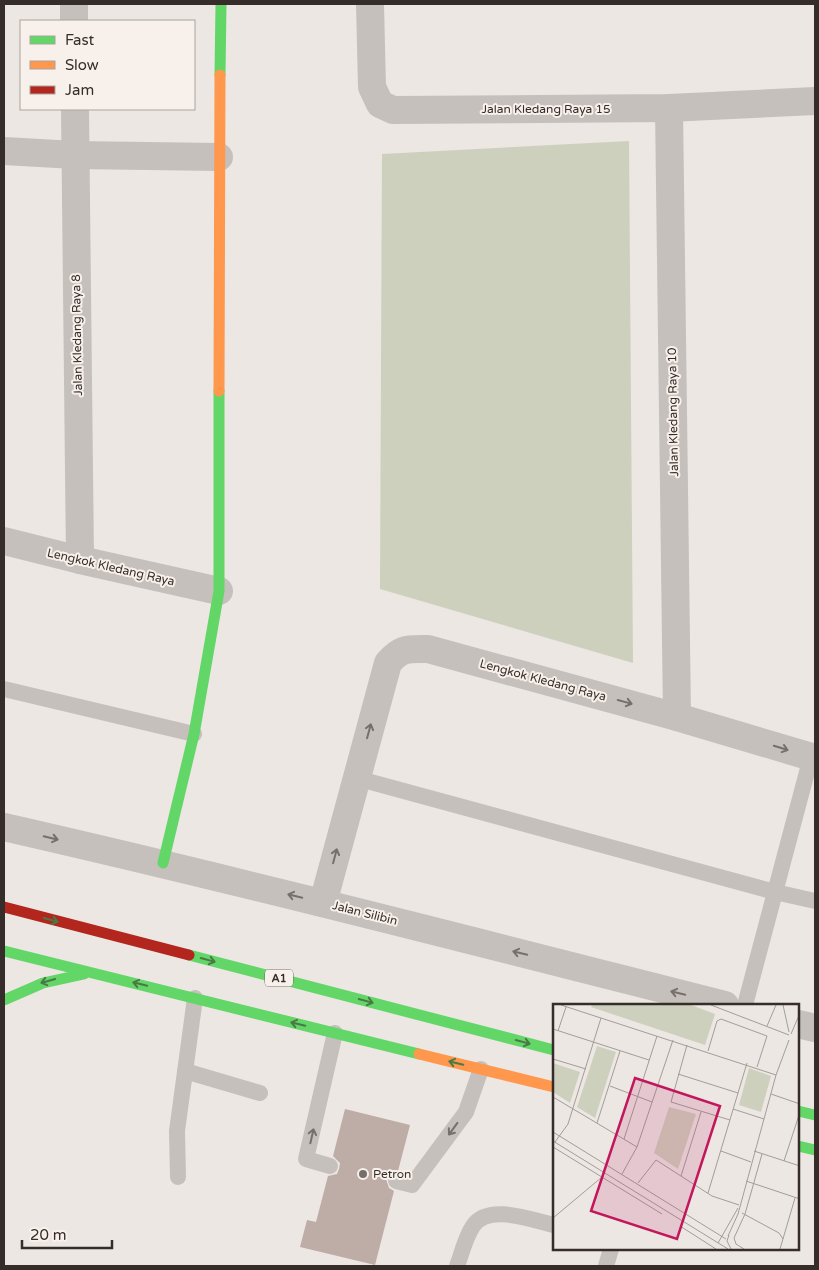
<svg xmlns="http://www.w3.org/2000/svg" width="819" height="1270" font-family="'Varela Round',sans-serif">
	<rect width="100%" height="100%" fill="#ece7e3"/>
	<polygon fill="#ced0be" points="629,141 633,663 380,589 382,154"/>
	<polygon fill="#beaca6" points="345,1109 410,1125 398,1171 389,1174 386,1179 389,1188 394,1191 375,1265 300,1247 307,1220 316,1222 328,1176 337,1174 339,1169 340,1163 333,1156"/>
	<g fill="none" stroke-linecap="round" stroke-linejoin="round">
		<g stroke="#c6c0bc" stroke-width="16">
			<polyline points="4,689 194,734"/>
			<polyline points="356,778 775,892 815,901"/>
			<polyline points="745,1005 811,757"/>
			<polyline points="185,1071 260,1093"/>
			<polyline points="330,1166 306,1159 335,1033"/>
			<polyline points="178,1177 177,1131 195,998"/>
			<polyline points="396,1181 412,1185 466,1112 481,1069"/>
			<path d="M457,1266C462,1253 465,1238 473,1226C488,1203 532,1220 554,1225"/>
			<polyline points="606,1266 611,1249"/>
		</g>
		<g stroke="#c6c0bc" stroke-width="28">
			<polyline points="74,4 74,21"/>
			<polyline points="370,4 372,87 380,104 393,110 669,108 815,101"/>
			<polyline points="669,108 677,717"/>
			<polyline points="75,109 80,560"/>
			<polyline points="4,151 75,155 219,157"/>
			<polyline points="4,541 80,560 219,591"/>
			<path d="M4,827C245,882 485,944 725,1005"/>
			<path d="M323,903L388,663C402,647 409,649 428,649L677,717L815,758"/>
			<polyline points="798,1024 815,1028"/>
		</g>
		<g stroke="#63d668" stroke-width="11">
			<polyline points="220,75 221,4"/>
			<polyline points="163,863 194,734 219,591 219,391"/>
			<polyline points="4,951 419,1054"/>
			<polyline points="189,955 554,1050"/>
			<polyline points="4,1000 43,983 84,974"/>
			<polyline points="798,1111 815,1115"/>
			<polyline points="798,1146 815,1150"/>
		</g>
		<g stroke="#ff974d" stroke-width="11">
			<polyline points="219,391 220,75"/>
			<polyline points="419,1054 554,1087"/>
		</g>
		<polyline stroke="#b3261e" stroke-width="11" points="4,907 189,955"/>
	</g>
	<defs><path id="oneway-shaft" d="M-6 0H5M1.5-3L5.5 0L1.5 3" fill="none" stroke-width="1.6" stroke-linecap="round" stroke-linejoin="round" transform="scale(1.25)"/></defs>
	<g stroke="#776f6c">
		<use href="#oneway-shaft" transform="translate(625 702) rotate(15)"/>
		<use href="#oneway-shaft" transform="translate(369 731) rotate(-75)"/>
		<use href="#oneway-shaft" transform="translate(781 748) rotate(17)"/>
		<use href="#oneway-shaft" transform="translate(51 838) rotate(13)"/>
		<use href="#oneway-shaft" transform="translate(335 856) rotate(-75)"/>
		<use href="#oneway-shaft" transform="translate(295 896) rotate(-166)"/>
		<use href="#oneway-shaft" transform="translate(520 953) rotate(-166)"/>
		<use href="#oneway-shaft" transform="translate(678 993) rotate(-166)"/>
		<use href="#oneway-shaft" transform="translate(453 1129) rotate(126)"/>
		<use href="#oneway-shaft" transform="translate(312 1136) rotate(-77)"/>
	</g>
	<g stroke="#4a7946">
		<use href="#oneway-shaft" transform="translate(51 920) rotate(15)"/>
		<use href="#oneway-shaft" transform="translate(208 960) rotate(15)"/>
		<use href="#oneway-shaft" transform="translate(48 981) rotate(164)"/>
		<use href="#oneway-shaft" transform="translate(140 984) rotate(-166)"/>
		<use href="#oneway-shaft" transform="translate(366 1001) rotate(15)"/>
		<use href="#oneway-shaft" transform="translate(298 1024) rotate(-166)"/>
		<use href="#oneway-shaft" transform="translate(523 1042) rotate(15)"/>
		<use href="#oneway-shaft" transform="translate(456 1063) rotate(-166)"/>
	</g>
	<circle fill="#766e6b" stroke="#f8f1eb" stroke-width="2" cx="363" cy="1174" r="5"/>
	<g text-anchor="middle" dominant-baseline="central" stroke-width="4" stroke-linejoin="round" paint-order="stroke">
		<rect fill="#f8f1eb" stroke="#706864" stroke-width="1" x="265" y="969.5" width="28" height="17" rx="4"/>
		<g font-size="11" font-weight="bold" fill="#362d2a">
			<text x="279" y="978">A1</text>
		</g>
		<g font-size="12" fill="#362d2a" stroke="#f8f1eb">
			<text x="546" y="109">Jalan Kledang Raya 15</text>
			<text transform="translate(77 335) rotate(-91)">Jalan Kledang Raya 8</text>
			<text transform="translate(673 412) rotate(-91)">Jalan Kledang Raya 10</text>
			<text transform="translate(111 567) rotate(13)">Lengkok Kledang Raya</text>
			<text transform="translate(543 680) rotate(15)">Lengkok Kledang Raya</text>
			<text transform="translate(365 913) rotate(14)">Jalan Silibin</text>
		</g>
		<g font-size="12" fill="#362d2a" stroke="#f8f1eb" text-anchor="start">
			<text x="373" y="1174">Petron</text>
		</g>
	</g>
	<g transform="translate(553 1004)">
		<rect width="246" height="246" fill="#ece7e3"/>
		<path d="M39,1H138L162,10L152,41L38,3ZM44,42L63,48L42,114L24,103ZM0,59L27,68L17,99L0,88ZM196,64L218,72L208,108L186,101ZM116,103L143,110L125,165L101,149Z" fill="#ced0be"/>
		<path fill="none" stroke="#a39d99" stroke-width="1" d="M8,1L223,71M158,1L236,31M230,1L236,28M214,22L223,1M0,25L96,56M5,27L13,3M238,30L247,9M134,41L118,98L177,116M155,47L164,17L168,15L214,32L204,63M0,55L33,65M125,70L185,89M57,82L99,98M218,90L247,100M0,93L84,143M180,105L211,115M44,119L67,47M0,128L173,235M71,135L104,32M0,137L175,245M2,138L15,120L48,14M0,143L109,210M168,147L198,158M201,147L247,162M231,157L247,108M69,170L84,143L120,36M128,172L148,108M193,177L247,195M85,179L103,156L159,192L186,201M155,189L194,59M189,209L226,229L230,235M0,214L49,173M127,222L163,245M176,231L174,237L178,245M175,232L185,210L223,71L236,36M165,239L185,204M191,245L183,240L181,234L192,210L209,150M227,245L242,194"/>
		<path fill="#c2185b" fill-opacity="0.15" stroke="#c2185b" stroke-width="2.5" d="M82,74L167,102L124,235L38,207Z"/>
		<rect width="246" height="246" fill="none" stroke="#362d2a" stroke-width="2.5"/>
	</g>
	<rect width="819" height="1270" fill="none" stroke="#362d2a" stroke-width="10"/>
	<rect x="20" y="20" width="175" height="90" fill="#f8f1eb" stroke="#aaa39e"/>
	<rect x="30" y="36" width="25" height="8" fill="#63d668" stroke="#aaa39e"/>
	<text x="65" y="45" font-size="15" fill="#362d2a">Fast</text>
	<rect x="30" y="61" width="25" height="8" fill="#ff974d" stroke="#aaa39e"/>
	<text x="65" y="70" font-size="15" fill="#362d2a">Slow</text>
	<rect x="30" y="86" width="25" height="8" fill="#b3261e" stroke="#aaa39e"/>
	<text x="65" y="95" font-size="15" fill="#362d2a">Jam</text>
	<path d="M22 1240v8h90v-8" fill="none" stroke="#362d2a" stroke-width="2.5"/>
	<text x="30" y="1240" font-size="15" fill="#362d2a" stroke="#f8f1eb" stroke-width="4" paint-order="stroke">20 m</text>
</svg>
